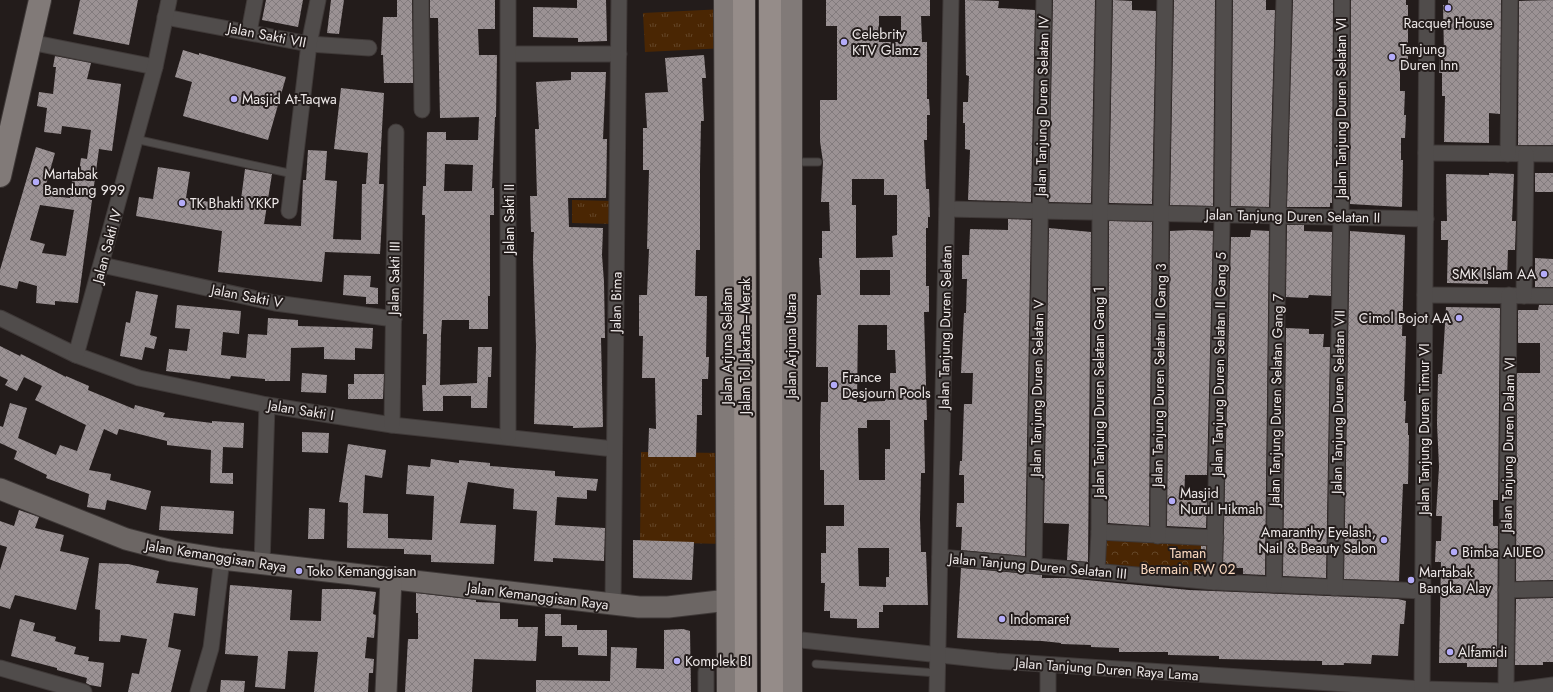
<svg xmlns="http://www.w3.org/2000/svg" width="1553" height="692" font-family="Jost,sans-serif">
	<defs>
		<pattern id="grass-tufts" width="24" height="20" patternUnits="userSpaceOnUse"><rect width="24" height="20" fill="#4a2603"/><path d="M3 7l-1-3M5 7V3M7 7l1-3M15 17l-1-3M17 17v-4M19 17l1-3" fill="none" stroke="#644628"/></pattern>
		<pattern id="park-crowns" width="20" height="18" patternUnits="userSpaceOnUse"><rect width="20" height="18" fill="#4a2603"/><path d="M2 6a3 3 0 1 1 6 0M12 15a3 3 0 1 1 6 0" fill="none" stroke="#644628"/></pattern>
		<pattern id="building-cross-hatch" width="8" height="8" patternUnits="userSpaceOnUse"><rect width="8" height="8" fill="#9b9294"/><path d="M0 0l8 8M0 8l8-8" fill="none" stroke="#827b7d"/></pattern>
	</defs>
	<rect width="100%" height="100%" fill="#231c1b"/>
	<g fill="url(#grass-tufts)">
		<polygon points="724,9 726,48 645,52 643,13"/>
		<polygon points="572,200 614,201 614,224 572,223"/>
		<polygon points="641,452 725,453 724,544 640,542"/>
	</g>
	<polygon fill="url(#park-crowns)" points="1100,534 1215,540 1214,585 1100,574"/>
	<g fill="url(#building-cross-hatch)" fill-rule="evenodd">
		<polygon points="80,0 138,0 129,45 73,34"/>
		<polygon points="266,0 303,0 298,27 262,20"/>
		<polygon points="331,0 344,0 339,34 327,33"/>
		<polygon points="397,0 412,0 413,83 384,83 383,55 381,55 383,17 397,17"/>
		<path d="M430,0H495V29H478L479,55H497L496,117H495L492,188H494V215H490V296H488V329H469V320H442L441,334L440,385L477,383L478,347H492L491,377H488L487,408H471V396H443V411H423L422,385H426L427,334H423L425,215H422L423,186H426L427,132H446V140H478L479,117L440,118L438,18H430ZM445,164L473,165L472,191H444Z"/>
		<polygon points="577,0 606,0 607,41 578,42 578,38 533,37 533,7 577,8"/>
		<path d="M826,0H930V16H921L922,42H927V99H929L930,115H927V140H924L926,189H929L930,217H928V228H926V286H929V312H924L927,420H924L925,473H921L920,519L921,552H926L928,605H883V612H879V628H857V619L830,618V611H824L825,583H821V553H826V526H844V505H824V470H820V431L821,402H828V367H816L817,295H821L819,258H822V231H830L829,202H821L823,162L820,141V100H837V26H826ZM879,16H901V42H879ZM852,179H884V195H897V235L892,236L893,257L856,258V205H852ZM860,270H890V295H860ZM858,325H887V350H895L896,373H890V391H885V401L857,402ZM867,420H890V449H885V480H859L858,428H867ZM858,548H889V577H886V587L859,586Z"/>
		<polygon points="965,0 999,1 998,8 1035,10 1031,202 968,200 970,150 965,149 965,123 963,123 963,102 968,102 969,76 966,75"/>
		<polygon points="1053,0 1095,0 1091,203 1049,202"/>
		<polygon points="1113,0 1132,1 1132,10 1156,11 1152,204 1109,203"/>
		<polygon points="1174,0 1215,0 1213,206 1170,205"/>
		<polygon points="1233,0 1266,0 1266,10 1275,10 1269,207 1231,206"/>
		<polygon points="1293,0 1333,0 1332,203 1330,203 1330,207 1287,207"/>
		<polygon points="1351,0 1406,0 1406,5 1408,5 1408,68 1400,68 1400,91 1405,91 1404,115 1406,115 1405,138 1401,138 1401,160 1403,160 1402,207 1350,204"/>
		<polygon points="1448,0 1501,0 1500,114 1489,113 1489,143 1444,142 1445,96 1442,96 1442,73 1439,73 1440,54 1444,54 1443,5 1448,5"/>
		<polygon points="1553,0 1553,145 1518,145 1519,1"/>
		<polygon points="183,50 199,55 199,53 286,77 268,140 183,116 192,82 175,77"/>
		<polygon points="704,55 706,78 702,78 704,121 701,121 700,170 700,250 696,250 695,296 707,296 706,357 709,357 708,379 702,379 702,415 697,415 696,457 648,457 649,428 656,429 655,378 642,378 643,336 639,336 639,295 647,295 649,249 647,249 649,170 643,170 643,128 647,128 645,93 668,92 665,58"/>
		<path d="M55,56L91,63L87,79L121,84L112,151L99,149L78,303L55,301V305L36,303L37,286L19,281L17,289L0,285V270L36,147L55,153L43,195L70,198L73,172L79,173L81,158L87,159L91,130L62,126L61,134L44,132L47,108L37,106L39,92L53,94L56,67H53ZM40,205L74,210L66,256L42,253L45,244L30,240Z"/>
		<polygon points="571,72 606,72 603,139 607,139 606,198 568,198 569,227 603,228 602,255 604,282 605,338 601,338 603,427 573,428 573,426 534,424 536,346 533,258 534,232 531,232 530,196 537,196 535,129 539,129 536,82 571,80"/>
		<polygon points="341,88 384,93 379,184 384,184 380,254 325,252 322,282 218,272 222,231 136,216 139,197 153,199 158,167 190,172 186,198 240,207 245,169 272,174 264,224 301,226 303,180 306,180 308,150 327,151 325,180 337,181 333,239 361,240 362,184 366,184 368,153 334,149"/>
		<polygon points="1489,173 1514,174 1512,221 1516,221 1515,250 1508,250 1507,280 1488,280 1488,284 1447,283 1448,240 1441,240 1441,221 1447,221 1446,174 1489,175"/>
		<rect x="1535" y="173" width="18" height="19"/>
		<polygon points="1008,219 1031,220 1025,556 961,550 962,527 956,527 957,503 964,503 964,475 959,475 960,461 962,461 964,404 972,404 973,373 961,373 964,313 966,313 967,279 962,279 962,255 969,255 970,229 1008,230"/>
		<polygon points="1109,221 1152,222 1149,526 1108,523"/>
		<polygon points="1287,225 1304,225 1304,231 1332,232 1331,296 1309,295 1308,298 1286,297"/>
		<polygon points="1049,228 1091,232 1088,562 1067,560 1069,524 1044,523"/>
		<polygon points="1191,230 1213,231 1207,475 1185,475 1184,500 1207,500 1206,528 1167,526 1170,231"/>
		<polygon points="1251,230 1269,231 1265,575 1243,574 1243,568 1223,568 1231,237 1250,237"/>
		<polygon points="1350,231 1405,235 1402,336 1406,336 1404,401 1406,401 1405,423 1408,423 1408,435 1409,435 1408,484 1403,484 1399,581 1344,579"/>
		<polygon points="1535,258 1553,259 1553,287 1535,287"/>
		<polygon points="344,275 371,276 370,287 378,288 378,304 366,304 366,297 343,295"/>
		<polygon points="136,291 158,295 150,335 157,337 154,349 145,347 142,360 120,356 126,322 130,323"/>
		<polygon points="177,305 241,311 239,334 223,332 221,355 246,358 248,334 267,335 268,318 298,320 298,326 373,328 372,349 355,348 355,360 324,359 324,347 291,348 290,381 265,381 265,379 231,376 230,379 166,371 169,349 187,351 190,329 175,328"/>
		<polygon points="1539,305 1553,305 1553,580 1516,581 1517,373 1540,373 1540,343 1518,343 1518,310 1538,310"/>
		<polygon points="1446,307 1500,308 1498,500 1493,500 1493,526 1498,526 1497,667 1467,667 1467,663 1439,663 1441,562 1435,562 1436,541 1441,541 1442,516 1436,516 1439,467 1437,423 1438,374 1442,374"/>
		<polygon points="1286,328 1309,329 1309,334 1324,334 1323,347 1330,347 1326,578 1283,576"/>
		<polygon points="0,346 20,356 21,354 66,377 66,376 89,386 88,390 134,409 135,405 165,413 163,417 212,423 212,421 244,423 243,448 223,447 222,473 233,473 233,484 210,483 211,450 167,445 167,441 119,429 117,435 104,429 89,470 111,474 110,480 151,491 146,510 107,500 105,510 87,507 89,494 46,478 47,475 14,459 17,451 0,443 0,426 3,427 10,403 27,408 18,438 56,455 60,445 77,451 86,425 35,400 42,386 24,377 17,391 5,385 8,380 0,376"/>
		<polygon points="302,373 327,375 326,393 301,392"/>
		<polygon points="354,374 384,374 383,399 348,399 348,384 354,384"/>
		<polygon points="302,432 329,433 328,453 302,452"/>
		<polygon points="348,444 386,450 382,478 365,475 363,513 388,514 388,538 432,540 434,496 406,494 408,465 430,467 431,459 459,463 459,460 490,463 490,466 555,471 555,476 598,479 596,491 587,490 587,499 557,497 555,525 605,528 604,561 553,558 553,562 534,561 537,511 513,509 514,489 468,482 460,523 496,525 494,564 431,562 431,555 404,554 404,549 347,548 348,503 339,502"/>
		<polygon points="161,506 234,511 233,534 159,530"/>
		<polygon points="309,508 325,509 324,539 308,539"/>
		<polygon points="19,510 39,517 35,528 64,535 60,551 89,558 76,610 15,595 10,609 0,606 0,570 7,547 0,545 0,521 14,526"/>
		<polygon points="633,540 694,542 692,580 633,578"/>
		<rect x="1201" y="546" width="5" height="8"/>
		<polygon points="99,563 128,564 159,571 156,583 198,588 195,616 174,613 168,647 181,650 171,692 128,692 132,673 139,674 147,639 121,635 120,642 99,641 100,610 95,609"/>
		<polygon points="961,568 1042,575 1042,578 1066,578 1189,590 1398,599 1406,601 1404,624 1400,624 1398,656 1372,655 1371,664 1344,663 1344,665 1322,665 1322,661 1219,659 1219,656 1168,655 1168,652 1119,652 1119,648 1091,647 1091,645 1061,644 1061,643 1042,641 957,638"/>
		<polygon points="230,585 292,590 290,620 321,621 322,589 349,589 376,592 373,614 376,615 374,638 367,637 365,658 374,659 373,673 369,673 368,692 314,692 318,652 288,651 285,689 255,687 258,656 225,654"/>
		<polygon points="416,593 476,600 476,602 500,603 500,619 518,619 518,627 538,627 536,661 474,659 472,692 405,692 408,639 418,639 418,613 416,613"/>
		<polygon points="1553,598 1553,662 1543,662 1543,665 1515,665 1516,599"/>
		<polygon points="545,614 561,614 561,625 577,625 577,630 607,630 607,656 578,655 578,647 562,647 562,636 545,636"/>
		<polygon points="20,619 35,623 33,631 56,637 55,641 76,647 74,654 89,657 88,661 104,663 101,687 90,685 86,683 87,678 57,670 57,668 11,656"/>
		<polygon points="683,629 690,631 691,692 536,692 536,680 610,681 611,647 637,648 636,668 664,669 664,630"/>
		<polygon points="221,680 245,681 244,692 220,692"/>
	</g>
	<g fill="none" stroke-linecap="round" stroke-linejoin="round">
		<defs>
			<g id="lane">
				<polyline points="135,139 293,174"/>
				<polyline points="793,162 818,162"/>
				<polyline points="816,664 937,673"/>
			</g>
			<g id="street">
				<polyline points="421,0 422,110"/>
				<polyline points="165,17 309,44 369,48"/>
				<polyline points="249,32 255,0"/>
				<polyline points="30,42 155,67"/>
				<polyline points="509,54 619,54"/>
				<polyline points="1426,153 1553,154"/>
				<polyline points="1508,154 1510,0"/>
				<polyline points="947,209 1426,219"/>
				<polyline points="289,211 309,44 318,0"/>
				<polyline points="102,265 275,303 394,319"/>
				<polyline points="1425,295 1553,296"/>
				<polyline points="1524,296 1526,154"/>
				<polyline points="0,318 76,355 139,378 267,405 392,425 614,449"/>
				<polyline points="76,355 155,67 169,0"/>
				<polyline points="392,425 396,132"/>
				<polyline points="508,437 508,0"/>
				<polyline points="1099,532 1216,538"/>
				<polyline points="1158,536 1161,213 1165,0"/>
				<polyline points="940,557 1214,582 1423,591"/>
				<polyline points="262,565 267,405"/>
				<polyline points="1034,565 1044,0"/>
				<polyline points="1097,571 1099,532 1100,212 1104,0"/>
				<polyline points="1214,582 1222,222 1224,0"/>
				<polyline points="1274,585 1278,216 1284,0"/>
				<polyline points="1335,588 1341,217 1342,0"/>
				<polyline points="1506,590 1553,589"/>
				<polyline points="613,605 619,0"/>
				<polyline points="792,639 996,661 1422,689 1506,691 1553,685"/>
				<polyline points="0,668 84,692"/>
				<polyline points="706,672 706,692"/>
				<polyline points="1506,691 1509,295"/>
				<polyline points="198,692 211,648 222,559"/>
				<polyline points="937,692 951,0"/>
				<polyline points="1048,692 1048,665"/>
				<polyline points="1422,692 1427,0"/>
			</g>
			<g id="secondary">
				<polyline points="0,489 126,539 172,551 222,559 639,607 668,607 728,600"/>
				<polyline points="386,692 391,579"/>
			</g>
			<g id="primary">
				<polyline points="725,0 728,692"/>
				<polyline points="791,0 791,692"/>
				<polyline points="0,176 40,0"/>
			</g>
			<g id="highway">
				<polyline points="744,0 746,692"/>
				<polyline points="770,0 772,692"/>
			</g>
		</defs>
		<use href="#lane" stroke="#3f3938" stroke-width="9"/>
		<use href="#street" stroke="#3f3938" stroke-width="17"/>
		<use href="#secondary" stroke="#3f3938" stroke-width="23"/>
		<use href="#primary" stroke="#3f3938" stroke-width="24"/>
		<use href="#highway" stroke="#3f3938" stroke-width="24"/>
		<use href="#lane" stroke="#504c4b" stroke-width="7"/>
		<use href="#street" stroke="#504c4b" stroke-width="15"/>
		<use href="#secondary" stroke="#6c6664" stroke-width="21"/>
		<use href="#primary" stroke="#817a78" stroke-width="22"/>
		<use href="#highway" stroke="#958c89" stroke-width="22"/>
	</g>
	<g fill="#b4acf9" stroke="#231c1b" stroke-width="1.5">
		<circle cx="1448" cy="8" r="4"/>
		<circle cx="844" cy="42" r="4"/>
		<circle cx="1392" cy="57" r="4"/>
		<circle cx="234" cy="99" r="4"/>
		<circle cx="36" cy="182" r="4"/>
		<circle cx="182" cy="203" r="4"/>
		<circle cx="1544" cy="274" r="4"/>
		<circle cx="1459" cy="318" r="4"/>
		<circle cx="834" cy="385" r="4"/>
		<circle cx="1172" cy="501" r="4"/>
		<circle cx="1384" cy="540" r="4"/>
		<circle cx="1454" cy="552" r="4"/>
		<circle cx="299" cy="571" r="4"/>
		<circle cx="1411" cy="580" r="4"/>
		<circle cx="1002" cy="619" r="4"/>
		<circle cx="1450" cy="652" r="4"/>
		<circle cx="677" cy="661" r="4"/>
	</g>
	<g text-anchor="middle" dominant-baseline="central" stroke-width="4" stroke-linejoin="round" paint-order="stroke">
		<g font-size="14" fill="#ede8e8" stroke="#231c1b" text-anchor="start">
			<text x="1448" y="23" text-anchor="middle">Racquet House</text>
			<text x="852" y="34">Celebrity<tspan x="852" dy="16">KTV Glamz</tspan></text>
			<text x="1400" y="49">Tanjung<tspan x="1400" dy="16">Duren Inn</tspan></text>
			<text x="242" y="99">Masjid At-Taqwa</text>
			<text x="44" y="174">Martabak<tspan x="44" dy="16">Bandung 999</tspan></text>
			<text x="190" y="203">TK Bhakti YKKP</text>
			<text x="1536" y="274" text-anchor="end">SMK Islam AA</text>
			<text x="1451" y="318" text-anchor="end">Cimol Bojot AA</text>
			<text x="842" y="377">France<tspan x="842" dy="16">Desjourn Pools</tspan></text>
			<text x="1180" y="493">Masjid<tspan x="1180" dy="16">Nurul Hikmah</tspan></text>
			<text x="1376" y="532" text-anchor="end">Amaranthy Eyelash,<tspan x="1376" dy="16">Nail &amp; Beauty Salon</tspan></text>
			<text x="1462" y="552">Bimba AIUEO</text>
			<text x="307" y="571">Toko Kemanggisan</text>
			<text x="1419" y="572">Martabak<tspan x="1419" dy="16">Bangka Alay</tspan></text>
			<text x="1010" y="619">Indomaret</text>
			<text x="1458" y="652">Alfamidi</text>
			<text x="685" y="661">Komplek BI</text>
		</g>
		<g font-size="14" fill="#ede8e8" stroke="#231c1b">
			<text transform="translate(267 35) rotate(11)">Jalan Sakti VII</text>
			<text transform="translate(1042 106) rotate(-89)">Jalan Tanjung Duren Selatan IV</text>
			<text transform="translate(1341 108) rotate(-90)">Jalan Tanjung Duren Selatan VI</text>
			<text transform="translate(1293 216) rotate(1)">Jalan Tanjung Duren Selatan II</text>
			<text transform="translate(509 219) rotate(-90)">Jalan Sakti II</text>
			<text transform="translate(107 246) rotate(-75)">Jalan Sakti IV</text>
			<text transform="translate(394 278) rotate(-89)">Jalan Sakti III</text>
			<text transform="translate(247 296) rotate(11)">Jalan Sakti V</text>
			<text transform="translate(616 302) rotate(-89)">Jalan Bima</text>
			<text transform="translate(945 327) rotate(-89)">Jalan Tanjung Duren Selatan</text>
			<text transform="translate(727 346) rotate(-90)">Jalan Arjuna Selatan</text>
			<text transform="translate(745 346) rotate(-90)">Jalan Tol Jakarta–Merak</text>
			<text transform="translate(791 346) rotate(-90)">Jalan Arjuna Utara</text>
			<text transform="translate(1219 364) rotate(-89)">Jalan Tanjung Duren Selatan II Gang 5</text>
			<text transform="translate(1159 375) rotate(-89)">Jalan Tanjung Duren Selatan II Gang 3</text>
			<text transform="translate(1037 388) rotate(-89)">Jalan Tanjung Duren Selatan V</text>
			<text transform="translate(1099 392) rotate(-90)">Jalan Tanjung Duren Selatan Gang 1</text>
			<text transform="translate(1276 400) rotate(-89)">Jalan Tanjung Duren Selatan Gang 7</text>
			<text transform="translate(1338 402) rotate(-89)">Jalan Tanjung Duren Selatan VII</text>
			<text transform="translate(301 410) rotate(9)">Jalan Sakti I</text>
			<text transform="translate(1424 429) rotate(-90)">Jalan Tanjung Duren Timur VI</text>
			<text transform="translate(1508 445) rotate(-89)">Jalan Tanjung Duren Dalam VI</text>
			<text transform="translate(216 556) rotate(9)">Jalan Kemanggisan Raya</text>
			<text transform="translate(1038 566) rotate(5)">Jalan Tanjung Duren Selatan III</text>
			<text transform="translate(538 596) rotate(7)">Jalan Kemanggisan Raya</text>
			<text transform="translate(1107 669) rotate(4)">Jalan Tanjung Duren Raya Lama</text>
		</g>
		<g font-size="14" fill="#fad9c0" stroke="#231c1b">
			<text x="1188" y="553">Taman<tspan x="1188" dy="16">Bermain RW 02</tspan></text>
		</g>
	</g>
</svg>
